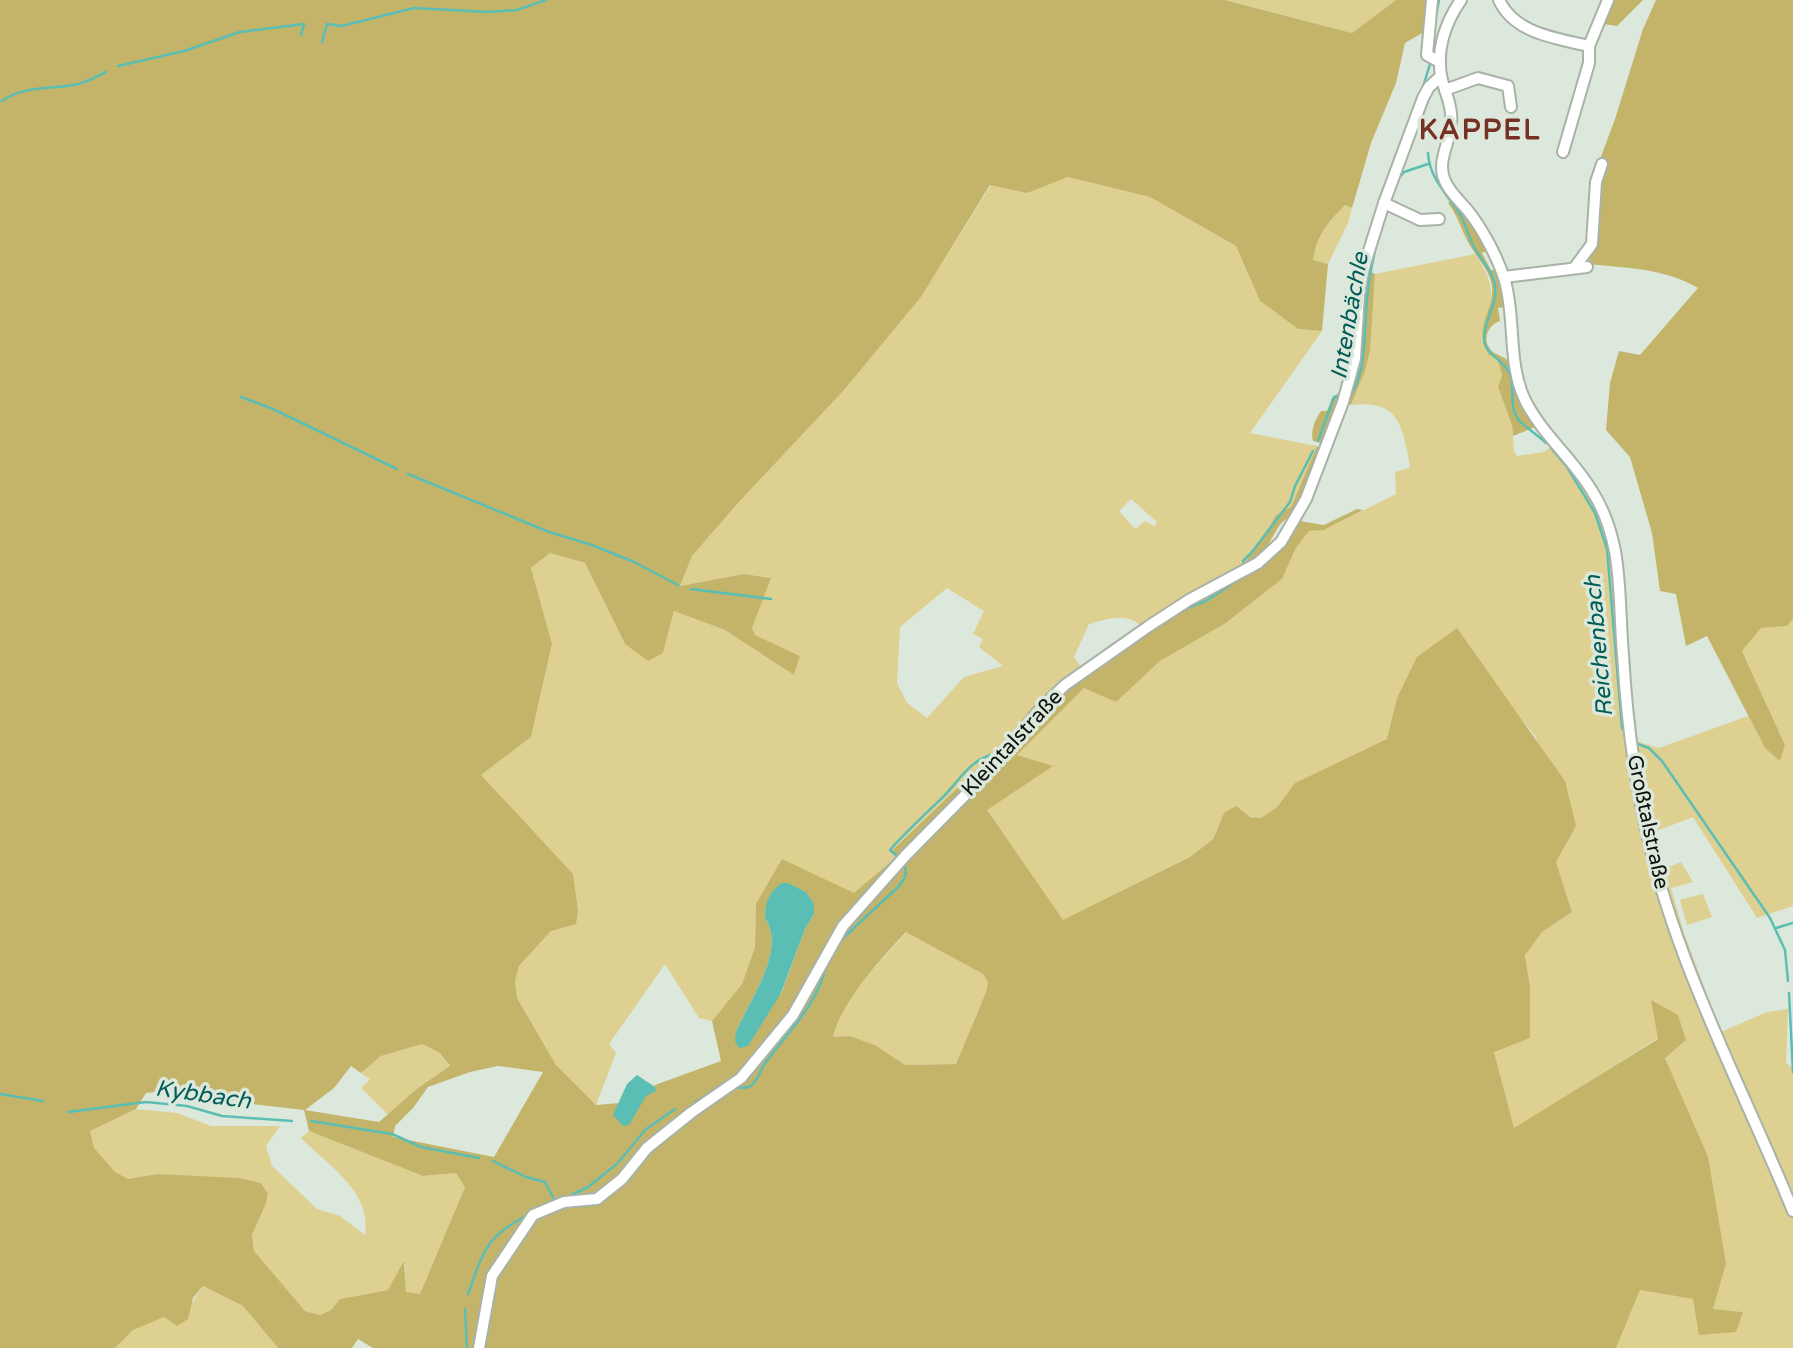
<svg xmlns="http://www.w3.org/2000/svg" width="1793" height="1348" font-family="'Varela Round',sans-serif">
	<rect width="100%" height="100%" fill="#dde8dc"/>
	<g fill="#ddd091" fill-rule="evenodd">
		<polygon points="1226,0 1396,0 1352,33"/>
		<path d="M1068,177L1150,197L1236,246L1260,301L1298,329L1322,331L1250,433L1317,446L1291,507L1276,515L1262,540L1250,554L1244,566L1147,631C1129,611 1111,618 1089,624L1074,657L1082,668L1035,704L996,751L890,851L896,856L854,894L756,904L755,947L742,984L712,1021L699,1018L665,964L609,1044L616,1053L596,1105L556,1065L517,998L515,981L519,966L551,931L481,775L531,737L552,644L531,568L550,553L585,563L625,644L663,653L674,611L725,630L794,675L800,656L755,635L752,628L770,578L744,574L680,586L692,556L739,502L844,390L921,297L991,185L1027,192ZM1131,499L1157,522L1154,526L1145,521L1135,529L1119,511ZM947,588L984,611L973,634L983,639L979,647L1003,666L964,677L927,718L907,703L897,683L900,627Z"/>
		<path d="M1345,205L1352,208L1348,223L1328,264L1312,260C1317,236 1329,221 1345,205Z"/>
		<path d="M1475,254C1501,293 1489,297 1482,340L1497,358L1502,375L1498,387L1512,425L1514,451L1517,456L1543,452L1552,447L1588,492L1601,520L1610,553L1623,705L1636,741L1659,748L1748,716L1765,748L1780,760L1785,745L1742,651L1761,628L1786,626L1793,619V906L1757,918L1693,817L1654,832L1670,883L1666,868L1681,862L1693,882L1671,888L1684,933L1721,1032L1767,1012L1788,1009L1786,1063L1793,1068V1348H1616L1640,1290L1694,1299L1700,1335L1743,1312L1713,1309L1726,1264L1678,1090L1665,1057L1652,1001L1658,1038L1514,1129L1494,1052L1530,986L1525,954L1542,932L1572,912L1556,862L1576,826L1535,736L1503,696L1397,698L1388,739L1295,783L1277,807L1261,818L1224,813L1213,839L1190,857L1063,921L986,810L1052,766L1016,755L1084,688L1116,701L1160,661L1226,623L1282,579L1296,548L1309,531L1324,530L1396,494L1395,472L1409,468L1410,465C1402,425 1399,399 1351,405L1365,371L1370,351L1375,274Z"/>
		<polygon points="1703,894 1712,917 1687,925 1680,900"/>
		<path d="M907,932L983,974L988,982L986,992L956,1064L905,1065L875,1045L850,1036L833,1037C840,1004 883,957 907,932Z"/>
		<polygon points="422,1044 440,1053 450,1067 418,1088 389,1116 361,1088 370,1079 361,1073 381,1056"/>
		<path d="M136,1109L177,1113L211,1126H280L266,1146L272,1166L317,1209L340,1216L365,1235C372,1192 328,1165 301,1138L309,1131L423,1176L456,1173L465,1187L420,1294L406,1293L405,1263L388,1290L340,1299L331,1310L320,1315L305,1311L254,1252L252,1235L265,1206L194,1177L157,1174L128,1179L115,1173L93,1148L90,1131Z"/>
		<polygon points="203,1286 243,1306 278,1348 115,1348 133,1330 164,1316 177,1326"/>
	</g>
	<g fill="#c3b46a" fill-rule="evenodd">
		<path d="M0,0H1225L1352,33L1396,0H1429L1424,32L1405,43L1396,83L1371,143L1352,208L1345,205C1329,221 1316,236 1313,260L1328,264L1322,331L1298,329L1260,301L1236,246L1150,197L1068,177L1027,193L990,185L921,297L844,390L739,502L692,556L680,586L744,574L771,578L752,628L755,635L800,656L794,675L725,630L674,611L663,653L648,661L625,644L585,563L550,553L531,568L552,644L531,737L481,775L573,874L578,911L576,924L551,931L519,966L515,981L517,998L556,1065L596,1105L631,1102L655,1085L721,1061L712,1021L742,984L755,947L756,904L782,859L854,893L896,857L890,852L996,751L1035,704L1082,668L1191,602L1260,567L1286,543L1300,521L1324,525L1357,509L1363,510L1324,530L1309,531L1296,548L1282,579L1226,623L1160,661L1116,702L1084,688L1017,755L1053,766L987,810L1063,920L1190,857L1213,839L1224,813L1236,806L1250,817L1261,818L1277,807L1295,783L1387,739L1397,698L1417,657L1457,628L1565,781L1576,826L1556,862L1572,912L1542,932L1525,955L1530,986V1038L1494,1052L1514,1128L1658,1039L1651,1000L1678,1015L1686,1040L1665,1058L1708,1157L1726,1264L1713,1309L1743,1312L1736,1332L1699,1335L1693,1299L1640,1290L1616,1348H373L358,1339L352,1348H278L243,1306L203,1286L193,1298L188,1319L177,1326L164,1317L133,1330L115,1348H0ZM788,883L806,892L814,914L805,929L781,994L736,1032C749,1000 787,951 765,918C767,902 769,886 788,883ZM906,932L983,974L988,982L986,992L956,1064L905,1065L875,1045L850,1036L833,1037C840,1004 883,956 906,932ZM422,1044L440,1053L450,1066L418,1088L379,1122L305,1110L334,1088L351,1066L361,1073L381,1056ZM498,1066L543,1072L494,1157L393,1137L395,1126L413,1108L428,1087L470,1072ZM185,1089L226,1101L304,1110L309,1131L423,1176L456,1173L465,1187L420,1294L406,1292L404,1261L388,1290L340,1299L331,1310L320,1315L305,1311L254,1251L252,1235L265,1206L268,1194L261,1183L239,1178L157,1174L128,1179L115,1172L94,1148L90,1131L136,1109L146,1093Z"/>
		<polygon points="1610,0 1643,0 1617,26 1603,24"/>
		<path d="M1656,0H1793V619L1787,626L1761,628L1742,651L1785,745L1780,761L1765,748L1707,636L1686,646L1676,594L1660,591L1652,533L1630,457L1606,430L1610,383L1619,351L1640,355L1698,288C1665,268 1625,268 1588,264L1598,235L1599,162L1615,119L1643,29Z"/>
		<path d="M1453,200L1468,218L1487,251L1482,253L1491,270H1495L1505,307L1498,308L1500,321C1487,325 1481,342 1493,352C1499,356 1507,357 1511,365C1514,371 1513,380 1515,387C1518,402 1527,415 1535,427L1513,436L1512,425L1498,387L1502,375L1497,358L1489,355C1472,328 1494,312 1492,286C1490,271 1478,259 1471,247C1461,231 1460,219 1448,203Z"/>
		<polygon points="1366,270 1375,274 1370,351 1365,371 1351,405 1346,403"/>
		<path d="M1342,390L1325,444L1313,441C1310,431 1315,420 1321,411H1327L1332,398Z"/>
		<path d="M1317,446L1322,450C1315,466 1305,498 1295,511C1291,517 1284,519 1279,526C1267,545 1266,555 1244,566L1250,554L1262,540L1276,515L1291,507Z"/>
	</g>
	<g fill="#5abeb4">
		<path d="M782,883H788L806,892L814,904V914L805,929L781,993L748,1046L739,1048L735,1041L736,1032C749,1000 787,951 765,918C765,903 769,891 782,883Z"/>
		<polygon points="637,1075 655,1087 656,1091 646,1096 629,1125 623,1126 613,1115 627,1084"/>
	</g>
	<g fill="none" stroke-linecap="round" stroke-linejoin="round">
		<g stroke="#5abeb4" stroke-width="2.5">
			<polyline points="1436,16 1439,0"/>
			<polyline points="322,42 327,24 342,26 414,8 488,12 517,10 546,0"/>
			<polyline points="118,66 184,51 240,32 304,24 301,35"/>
			<polyline points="1422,90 1430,64"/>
			<path d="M2,101C23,86 49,89 74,85C86,83 95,77 106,72"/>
			<path d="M1428,153C1429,177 1447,195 1460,214C1466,225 1469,238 1475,249C1480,258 1488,267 1492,276C1503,299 1484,316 1484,339C1484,353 1502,359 1509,372C1516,386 1508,405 1518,419C1521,424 1540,437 1546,443"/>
			<polyline points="1398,179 1404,172 1428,164"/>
			<path d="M1350,396C1367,374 1364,326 1367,299C1369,278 1373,258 1378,238"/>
			<polyline points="241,397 273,409 397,469"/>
			<polyline points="1318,441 1334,397 1340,396"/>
			<polyline points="1551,448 1567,467 1595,513 1607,549 1622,728 1626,733"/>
			<polyline points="408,474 549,532 592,545 634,562 678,585"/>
			<polyline points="1245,565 1243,561 1252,552 1290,502 1295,486 1313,451"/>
			<polyline points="691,589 771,599"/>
			<polyline points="1184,609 1206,601 1246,575"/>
			<polyline points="1065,692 1097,669"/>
			<polyline points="1635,743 1649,748 1662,761 1770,918 1785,950 1788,981"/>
			<path d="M897,856L890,850C906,832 923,816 941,799C958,783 967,763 990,755"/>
			<polyline points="1776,928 1793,923"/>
			<path d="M841,940L898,887C905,879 908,874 904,864"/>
			<polyline points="1789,993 1793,1072"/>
			<path d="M737,1087C741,1088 747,1089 752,1085C758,1080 761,1068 766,1062C789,1031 817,1005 826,966"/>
			<polyline points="0,1094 43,1101"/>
			<polyline points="694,1103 718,1088"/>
			<polyline points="68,1112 146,1102 187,1106 222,1116 292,1121"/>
			<polyline points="311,1121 392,1134 421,1147 479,1158"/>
			<polyline points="493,1161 526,1177 545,1182 555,1201"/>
			<polyline points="567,1197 588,1187 617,1164 645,1130 675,1109"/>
			<path d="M468,1294C483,1253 485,1237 526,1216"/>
			<polyline points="465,1309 467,1348"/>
		</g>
		<defs>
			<g id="minor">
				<polyline points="1432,0 1427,55 1440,62"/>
				<path d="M1461,0C1445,23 1435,52 1442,80C1446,94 1453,109 1451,124C1450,143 1436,162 1445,181C1450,193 1461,202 1469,212C1483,230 1498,258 1505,281C1516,320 1507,365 1526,402C1543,435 1573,459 1592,491C1603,508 1611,531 1615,551C1621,585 1620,621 1623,655C1626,707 1632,759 1642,810C1669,952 1739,1079 1793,1211"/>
				<path d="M1499,0C1515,34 1556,38 1589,46"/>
				<polyline points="1445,90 1478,78 1508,86 1511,107"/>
				<polyline points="1563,152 1589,63 1589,46 1608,0"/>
				<polyline points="1384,203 1420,220 1439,219"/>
				<polyline points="1575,267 1592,244 1596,182 1602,164"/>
				<polyline points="1504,277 1587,267"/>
				<polyline points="479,1348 492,1276 533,1215 564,1202 597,1199 622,1179 647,1148 692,1112 741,1078 793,1015 843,926 906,855 988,772 1044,705 1065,685 1149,626 1189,600 1258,563 1281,542 1306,499 1343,402 1355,359 1359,294 1363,270 1384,203 1423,98 1429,87 1441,76"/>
			</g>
		</defs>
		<use href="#minor" stroke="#a8b2a7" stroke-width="14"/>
		<use href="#minor" stroke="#fff" stroke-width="10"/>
	</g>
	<g text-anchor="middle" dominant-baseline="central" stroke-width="7" stroke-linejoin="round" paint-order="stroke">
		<g font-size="21" fill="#0d110d" stroke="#dde8dc">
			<text transform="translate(1012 743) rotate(-47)">Kleintalstraße</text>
			<text transform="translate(1648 822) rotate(78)">Großtalstraße</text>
		</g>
		<g font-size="23" font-style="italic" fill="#015d57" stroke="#dde8dc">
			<text transform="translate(1350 316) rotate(-80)">Intenbächle</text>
			<text transform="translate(1599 646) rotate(-95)">Reichenbach</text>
			<text transform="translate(203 1095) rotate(8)">Kybbach</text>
		</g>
		<g font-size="28" font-weight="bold" letter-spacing="2" fill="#763124" stroke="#dde8dc">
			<text x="1480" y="130">KAPPEL</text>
		</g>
	</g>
</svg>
